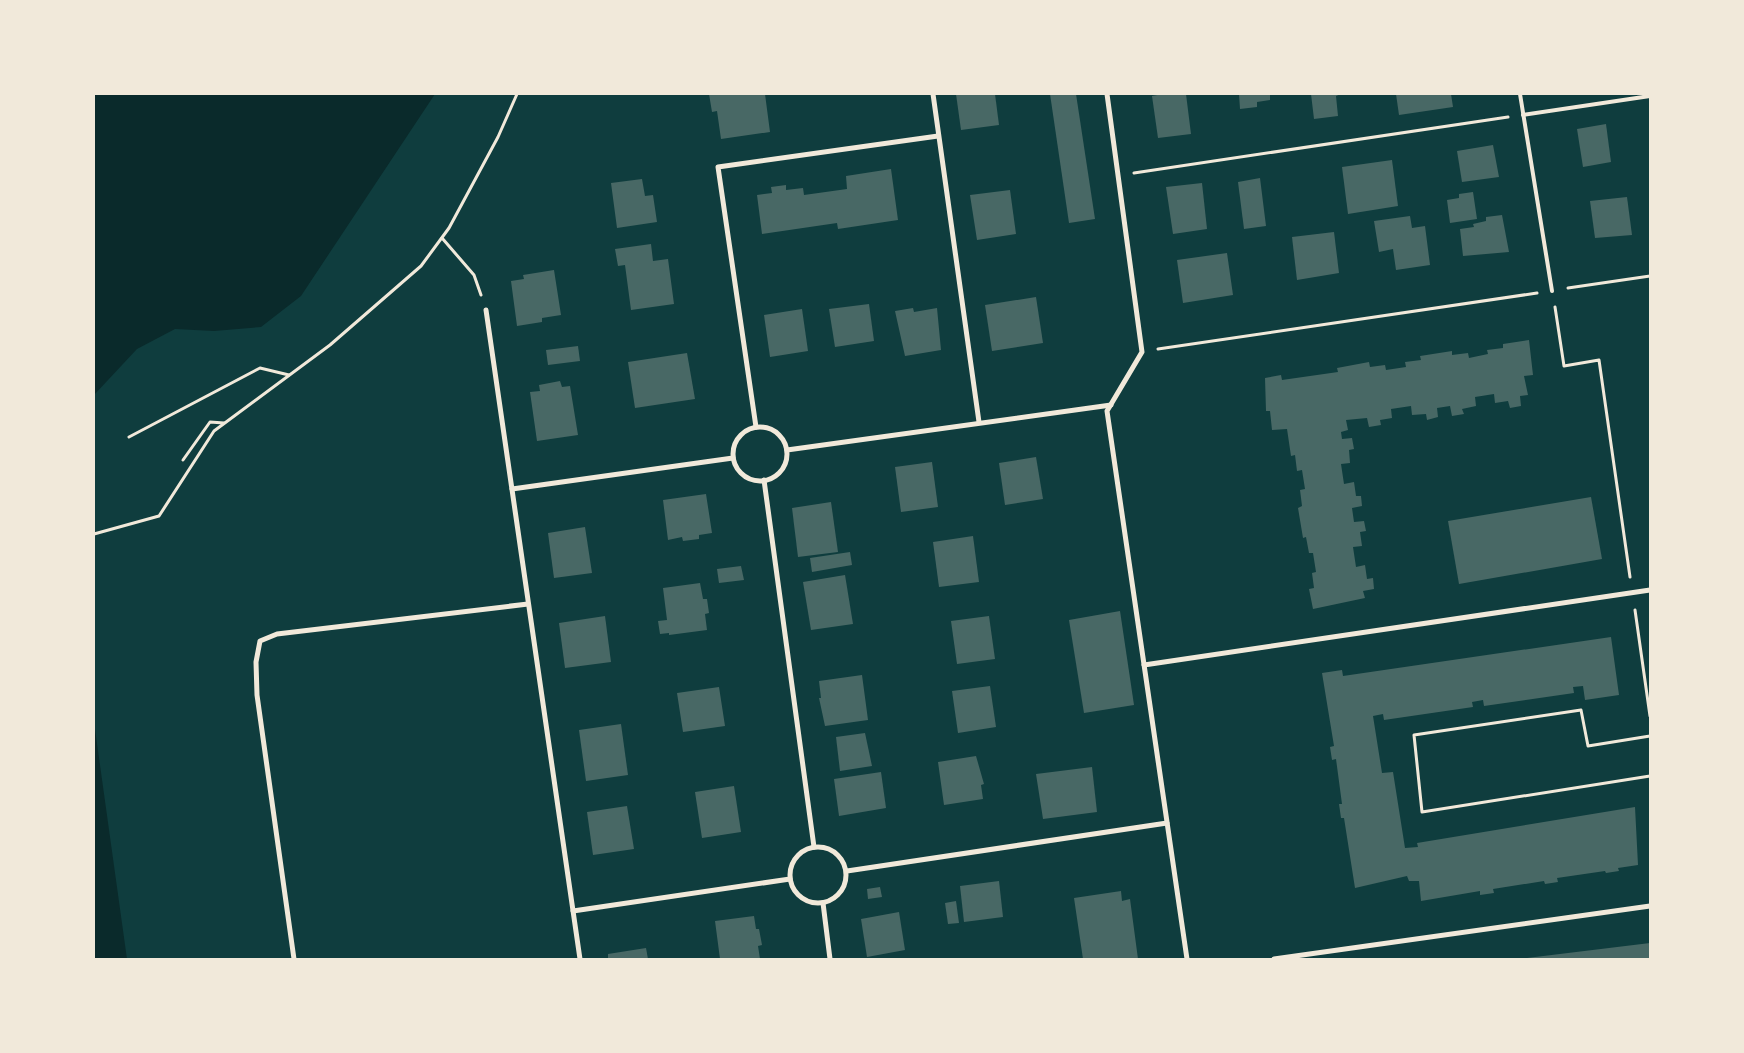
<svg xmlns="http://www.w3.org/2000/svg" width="1744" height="1053" font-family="'Work Sans',sans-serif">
	<rect width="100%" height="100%" fill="#0f3d3e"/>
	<g fill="#0a2a2b">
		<polygon points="94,94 435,94 301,296 261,327 214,331 175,329 137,349 94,395"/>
		<polygon points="94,722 127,959 94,959"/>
	</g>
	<g fill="#486865">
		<polygon points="709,94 765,94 770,132 721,139 717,111 712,112"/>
		<polygon points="956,94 995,94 999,125 961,130"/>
		<polygon points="1050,94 1076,94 1095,219 1069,223"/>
		<polygon points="1163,94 1186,94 1191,134 1158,138 1152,96"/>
		<polygon points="1239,94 1270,94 1270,100 1257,102 1257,107 1240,109"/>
		<polygon points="1311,94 1341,94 1336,96 1338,116 1314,119"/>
		<polygon points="1396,94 1451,94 1453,107 1399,115"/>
		<polygon points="1606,124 1611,162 1583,167 1577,129"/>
		<polygon points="1493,145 1499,177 1462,182 1457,151"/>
		<polygon points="1392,160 1398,206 1348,214 1342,167"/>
		<polygon points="891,169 898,220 838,229 837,223 762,234 757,195 772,193 771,187 786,185 786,190 803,188 804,195 847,189 846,176"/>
		<polygon points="1260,178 1266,226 1244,229 1238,182"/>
		<polygon points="642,179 645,196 653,195 657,222 617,228 611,183"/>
		<polygon points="1202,183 1207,229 1173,234 1166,187"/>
		<polygon points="1010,190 1016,234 977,240 970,195"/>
		<polygon points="1473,192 1477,219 1450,223 1447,200 1459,198 1459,194"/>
		<polygon points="1627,197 1632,235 1595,238 1590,201"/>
		<polygon points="1502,215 1509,252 1463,256 1460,229 1474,227 1473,224 1486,221 1486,217"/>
		<polygon points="1410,216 1412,228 1425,226 1430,265 1396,270 1393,249 1379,252 1374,221"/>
		<polygon points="1334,232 1339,273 1297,280 1292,237"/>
		<polygon points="651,244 653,261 668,259 674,304 631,310 625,265 618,266 615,249"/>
		<polygon points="1227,253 1233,295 1183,303 1177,260"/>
		<polygon points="554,270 561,315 542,318 542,322 517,326 511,281 524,279 523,275"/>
		<polygon points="1036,297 1043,343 992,351 985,305"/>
		<polygon points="869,304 874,341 835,347 829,309"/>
		<polygon points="913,308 914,312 937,308 941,350 905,356 895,311"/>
		<polygon points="802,309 808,351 770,357 764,315"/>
		<polygon points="1529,340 1533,375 1524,376 1528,395 1520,396 1521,406 1510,408 1508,401 1495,403 1494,394 1475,397 1476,406 1462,409 1464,414 1452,416 1450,406 1437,408 1438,417 1427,420 1426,414 1412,415 1411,406 1391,409 1392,418 1380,420 1381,425 1369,427 1367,418 1346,420 1348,430 1341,432 1342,439 1352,438 1354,449 1349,450 1350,463 1341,464 1344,484 1354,482 1356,496 1361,496 1362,506 1352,508 1354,522 1364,521 1366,531 1360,532 1362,546 1353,547 1356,567 1365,565 1367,579 1373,578 1374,589 1363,591 1365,598 1313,609 1309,589 1314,588 1312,573 1316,572 1313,553 1309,553 1306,537 1303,538 1298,508 1302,506 1300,490 1305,489 1302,470 1297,471 1295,455 1291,456 1287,429 1272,430 1270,411 1266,411 1265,378 1281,375 1282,380 1338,372 1337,368 1369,362 1370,367 1385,365 1386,370 1406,367 1405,362 1421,360 1420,356 1452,351 1452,355 1468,353 1469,358 1488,354 1487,350 1503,348 1503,344"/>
		<polygon points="578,346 580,361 548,365 546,350"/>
		<polygon points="687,353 695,399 635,408 628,362"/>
		<polygon points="560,381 562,387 570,386 578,435 537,441 530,392 540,391 539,385"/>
		<polygon points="1036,457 1043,499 1005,505 999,463"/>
		<polygon points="932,462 938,507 901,512 895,467"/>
		<polygon points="706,494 712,533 699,535 699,539 683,541 682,537 668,540 663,500"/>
		<polygon points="1591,497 1602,559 1459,584 1448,521"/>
		<polygon points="831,502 838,552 798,557 792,508"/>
		<polygon points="585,527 592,573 554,578 548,533"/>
		<polygon points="973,536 979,582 939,587 933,542"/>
		<polygon points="850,552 852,565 812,572 810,558"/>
		<polygon points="741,566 744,580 719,583 717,569"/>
		<polygon points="845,575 853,624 811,630 803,582"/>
		<polygon points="700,583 703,599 707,599 709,613 705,614 707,630 669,635 669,633 660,634 658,621 667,620 663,588"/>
		<polygon points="1120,611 1134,705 1084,713 1069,620"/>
		<polygon points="605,616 611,662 565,668 559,623"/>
		<polygon points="989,616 995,659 957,664 951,621"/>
		<polygon points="1611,637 1619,695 1585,700 1583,686 1573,687 1574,693 1484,706 1483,700 1472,702 1473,707 1384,720 1383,714 1373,716 1382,773 1393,772 1405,848 1418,847 1417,843 1635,807 1638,865 1618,868 1619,871 1606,873 1605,871 1557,878 1558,882 1545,884 1544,881 1493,889 1494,893 1480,895 1480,891 1421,901 1419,881 1409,881 1407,876 1355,888 1344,818 1341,818 1339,804 1342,804 1336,759 1332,760 1330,747 1334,746 1322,673 1342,670 1343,676"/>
		<polygon points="862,675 868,720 825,726 819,698 821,698 819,681"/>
		<polygon points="990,686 996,727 958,733 952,691"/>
		<polygon points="719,687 725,726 683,732 677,693"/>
		<polygon points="621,724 628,775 586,781 579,730"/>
		<polygon points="865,733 872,766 840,771 836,737"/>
		<polygon points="976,756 984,784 981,785 983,799 944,805 938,762"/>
		<polygon points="1092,767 1097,812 1043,819 1036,774"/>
		<polygon points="881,772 886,808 839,816 834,779"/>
		<polygon points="734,786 741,832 702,838 695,792"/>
		<polygon points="627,806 634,849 593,855 587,812"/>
		<polygon points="999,881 1003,917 964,922 960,886"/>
		<polygon points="880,887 882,897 868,899 867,889"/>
		<polygon points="1121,891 1122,901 1130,899 1138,959 1083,959 1074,898"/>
		<polygon points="956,901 959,923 948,924 945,903"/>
		<polygon points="899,912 905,950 867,957 861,919"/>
		<polygon points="754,916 756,929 759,929 762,945 758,946 760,959 720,959 715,921"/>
		<polygon points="1650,943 1650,959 1527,959 1527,958"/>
		<polygon points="646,948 648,959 608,959 608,954"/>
	</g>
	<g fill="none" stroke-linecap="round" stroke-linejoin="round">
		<g stroke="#f1e9da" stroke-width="3">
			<polyline points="1134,173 1508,117"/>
			<polyline points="442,238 474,275 481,295"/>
			<polyline points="1568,288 1650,276"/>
			<polyline points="1555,307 1564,366 1599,360 1630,577"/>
			<polyline points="1158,349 1537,293"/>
			<polyline points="129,437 260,368 289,375"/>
			<polyline points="183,460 210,422 224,423"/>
			<polyline points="94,534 159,516 214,431 330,345 421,266 449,228 498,137 517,94"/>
			<polyline points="1635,610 1650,716"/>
			<polyline points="1650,736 1588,746 1581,710 1414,735 1422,812 1650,776"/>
		</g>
		<g stroke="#f1e9da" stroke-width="4">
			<polyline points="1520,94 1552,291"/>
			<polyline points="1523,115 1650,96"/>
		</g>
		<g stroke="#f1e9da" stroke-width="5">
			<polyline points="933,94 979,422"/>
			<polyline points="1107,94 1142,352 1107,411 1187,959"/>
			<polyline points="486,310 580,959"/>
			<polyline points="756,427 718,167 938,136"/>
			<circle cx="760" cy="454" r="27"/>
			<polyline points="787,450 1111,405"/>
			<polyline points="764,480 814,847"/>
			<polyline points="512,489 733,458"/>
			<polyline points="1144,665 1650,590"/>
			<circle cx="818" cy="875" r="28"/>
			<polyline points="847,871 1167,823"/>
			<polyline points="823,903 830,959"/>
			<polyline points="573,911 790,879"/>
			<polyline points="294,959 257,695 256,662 260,641 277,634 528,604"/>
			<polyline points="1274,959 1650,906"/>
		</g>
	</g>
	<rect width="1744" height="1053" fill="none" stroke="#f1e9da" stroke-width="190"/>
</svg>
